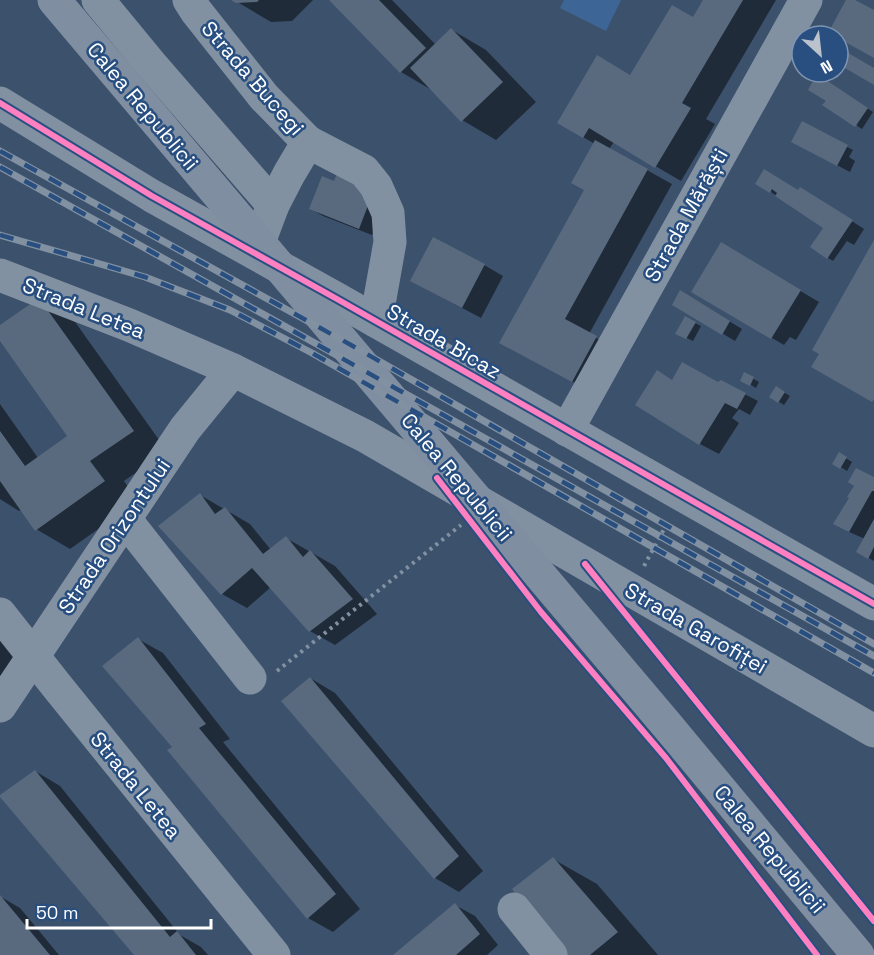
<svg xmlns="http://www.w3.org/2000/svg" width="874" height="955" font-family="'Space Grotesk',sans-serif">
	<rect width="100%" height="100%" fill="#3c516c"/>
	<polygon fill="#3d6696" points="564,0 621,0 606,31 560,8"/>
	<g fill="#0007">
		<polygon points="234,0 313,0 292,21 271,22"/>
		<polygon points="331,0 392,0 436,45 452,30 486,50 536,102 496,140 462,120 435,92 401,72"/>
		<polygon points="705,0 776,0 706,119 715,124 681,181 614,142 609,149 672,184 589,334 621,352 597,395 526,356 586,190 595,144 559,123 631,77 694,19"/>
		<polygon points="830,84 873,112 862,129 857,126 858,125 855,125 828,100"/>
		<polygon points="803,123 853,150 849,157 855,161 850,172 806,149"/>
		<polygon points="757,183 799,191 813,196 864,229 854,245 847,241 833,261 828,258 832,232"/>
		<polygon points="384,203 372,235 323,216 311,209"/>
		<polygon points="721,244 819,302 796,340 790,337 784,345 693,292"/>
		<polygon points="484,265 503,276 481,318 430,291"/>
		<polygon points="693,299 742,329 735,341 674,304"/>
		<polygon points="39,300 73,319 167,451 124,481 138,501 70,549 36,529 22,509 19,511 0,499 0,404 38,458 69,436 0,338 0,327"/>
		<polygon points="685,318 701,326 693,341 677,333"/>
		<polygon points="745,374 759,382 756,388 742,380"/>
		<polygon points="721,382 758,401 750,415 739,409 732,418 739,423 719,454 700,444 718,384"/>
		<polygon points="777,388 790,396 784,405 771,397"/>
		<polygon points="839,454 852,462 847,471 834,463"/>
		<polygon points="874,479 874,561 858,552 865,539 847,531"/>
		<polygon points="200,495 250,524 271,550 286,538 335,566 377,614 335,645 310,631 271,587 247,608 222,594"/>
		<polygon points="0,633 30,672 0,693"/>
		<polygon points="138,639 163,653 230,739 223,742 360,909 333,932 308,918 169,750 174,747"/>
		<polygon points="310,678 335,693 483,871 459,892 435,878"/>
		<polygon points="35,771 60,786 180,935 201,947 208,955 136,955"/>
		<polygon points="553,859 597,884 658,955 568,955"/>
		<polygon points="1,897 20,908 59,955 0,955"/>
		<polygon points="455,905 475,916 498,945 487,955 396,955"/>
	</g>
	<g fill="#596a7f">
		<polygon points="231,0 259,0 257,2 236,3"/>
		<polygon points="329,0 379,0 426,48 400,73"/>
		<polygon points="703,0 743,0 682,103 691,108 655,168 589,128 583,138 557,123 597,55 630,75 672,5 693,17"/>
		<polygon points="846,0 855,0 874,10 874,58 838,38 838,36 834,36 828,33"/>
		<polygon points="451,28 503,82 461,122 410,68"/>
		<polygon points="838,47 874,68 874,85 838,64"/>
		<polygon points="817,74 868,108 855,127 822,105 826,101 808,90"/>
		<polygon points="802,121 848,145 837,166 791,142"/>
		<polygon points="595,140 648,169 565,319 597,336 572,382 499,343 584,190 571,183"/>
		<polygon points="339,169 372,195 359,229 309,209 322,176 334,181"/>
		<polygon points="764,169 798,190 800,187 853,220 827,259 810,247 823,228 775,196 777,193 772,189 770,193 755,184"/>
		<polygon points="433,237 485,264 462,308 410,281"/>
		<polygon points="874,240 874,399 872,402 811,367 819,354 812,350"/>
		<polygon points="721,242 801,290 771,339 691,292"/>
		<polygon points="680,290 730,321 722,335 672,305"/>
		<polygon points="39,298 134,431 90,461 105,481 35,531 0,481 0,431 25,466 67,436 0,341 0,325"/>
		<polygon points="685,316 696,322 686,339 675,334"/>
		<polygon points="682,362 718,382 721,380 746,393 737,409 725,403 699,445 635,405 657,370 672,380"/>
		<polygon points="744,372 754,377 750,386 740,381"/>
		<polygon points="776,386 785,392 778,403 769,397"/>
		<polygon points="839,452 847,457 840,469 832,464"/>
		<polygon points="856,468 874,477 874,491 872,491 849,532 833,524 849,498 847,497 854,486 848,482"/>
		<polygon points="200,493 215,514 225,507 263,554 286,536 303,557 310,550 353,599 309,632 252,568 221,595 158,526"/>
		<polygon points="874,519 874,547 868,559 856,552"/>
		<polygon points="138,637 206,724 199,728 336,894 307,919 167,750 172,747 102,666"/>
		<polygon points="310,677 459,856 434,879 281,701"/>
		<polygon points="35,770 170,937 177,931 196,955 134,955 0,797 0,795"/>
		<polygon points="553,857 618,932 590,955 566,955 512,889"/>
		<polygon points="0,895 50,955 0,955"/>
		<polygon points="455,903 480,934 456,955 393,955"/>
	</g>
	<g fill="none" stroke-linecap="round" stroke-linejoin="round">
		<g stroke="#8291a2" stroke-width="4" stroke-dasharray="3 4.5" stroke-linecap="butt">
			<polyline points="644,566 669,520"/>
			<polyline points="277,671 461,525"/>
		</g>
		<g stroke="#8291a2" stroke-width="33">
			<polyline points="98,0 149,62 273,205"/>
			<polyline points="189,0 196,11 264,97 308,142 289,174 273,205 255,253"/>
			<polyline points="0,103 152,196 337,299 874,604"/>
			<polyline points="308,142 364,171 376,186 388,213 390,242 376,321"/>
			<polyline points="0,275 129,325 233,370 365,436 874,731"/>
			<polyline points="567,430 806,0"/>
			<polyline points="125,519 250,678"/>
			<polyline points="0,614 56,685 274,955"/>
			<polyline points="0,706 185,429 233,370"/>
			<polyline points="514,909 551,955"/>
		</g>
		<polyline stroke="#808ea1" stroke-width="33" points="54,0 666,724 858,955"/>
		<defs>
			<g id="rail">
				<polyline points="0,151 351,345 874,644"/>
				<polyline points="0,167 874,656"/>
				<polyline points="0,235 145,277 230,310 312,353 874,673"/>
			</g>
		</defs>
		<use href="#rail" stroke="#8291a2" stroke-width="7"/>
		<use href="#rail" stroke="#284f80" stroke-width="4.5" stroke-dasharray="14" stroke-linecap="butt"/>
		<defs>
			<g id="cycleway">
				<polyline points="0,103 152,196 337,299 874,604"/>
				<polyline points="437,478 541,612 666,758 817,955"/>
				<polyline points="585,564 874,921"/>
			</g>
		</defs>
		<use href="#cycleway" stroke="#284f80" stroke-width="10"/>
		<use href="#cycleway" stroke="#ff80c0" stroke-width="6"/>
	</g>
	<g text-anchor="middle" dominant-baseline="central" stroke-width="5" stroke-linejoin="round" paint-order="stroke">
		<g font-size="21" fill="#fff" stroke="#284f80">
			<text transform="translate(253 78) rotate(49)">Strada Bucegi</text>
			<text transform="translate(143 106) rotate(50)">Calea Republicii</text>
			<text transform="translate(686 215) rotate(-61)">Strada Mărăști</text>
			<text transform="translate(84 308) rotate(22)">Strada Letea</text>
			<text transform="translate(444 341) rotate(30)">Strada Bicaz</text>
			<text transform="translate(457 477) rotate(50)">Calea Republicii</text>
			<text transform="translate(114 536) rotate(-56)">Strada Orizontului</text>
			<text transform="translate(696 628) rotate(30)">Strada Garofiței</text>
			<text transform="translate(136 785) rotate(51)">Strada Letea</text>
			<text transform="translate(770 849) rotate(50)">Calea Republicii</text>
		</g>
	</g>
	<g transform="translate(820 54) rotate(153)"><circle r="28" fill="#284f80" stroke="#7e95b3" stroke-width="1.5"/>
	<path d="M0-4.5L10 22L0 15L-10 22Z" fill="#bbc2cc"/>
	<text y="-9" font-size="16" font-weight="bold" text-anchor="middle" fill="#ffffff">N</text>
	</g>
	<path d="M27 919v9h184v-9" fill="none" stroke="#ffffff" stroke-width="3"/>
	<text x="36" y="919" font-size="18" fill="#ffffff" stroke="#284f80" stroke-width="4.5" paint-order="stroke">50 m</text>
</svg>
